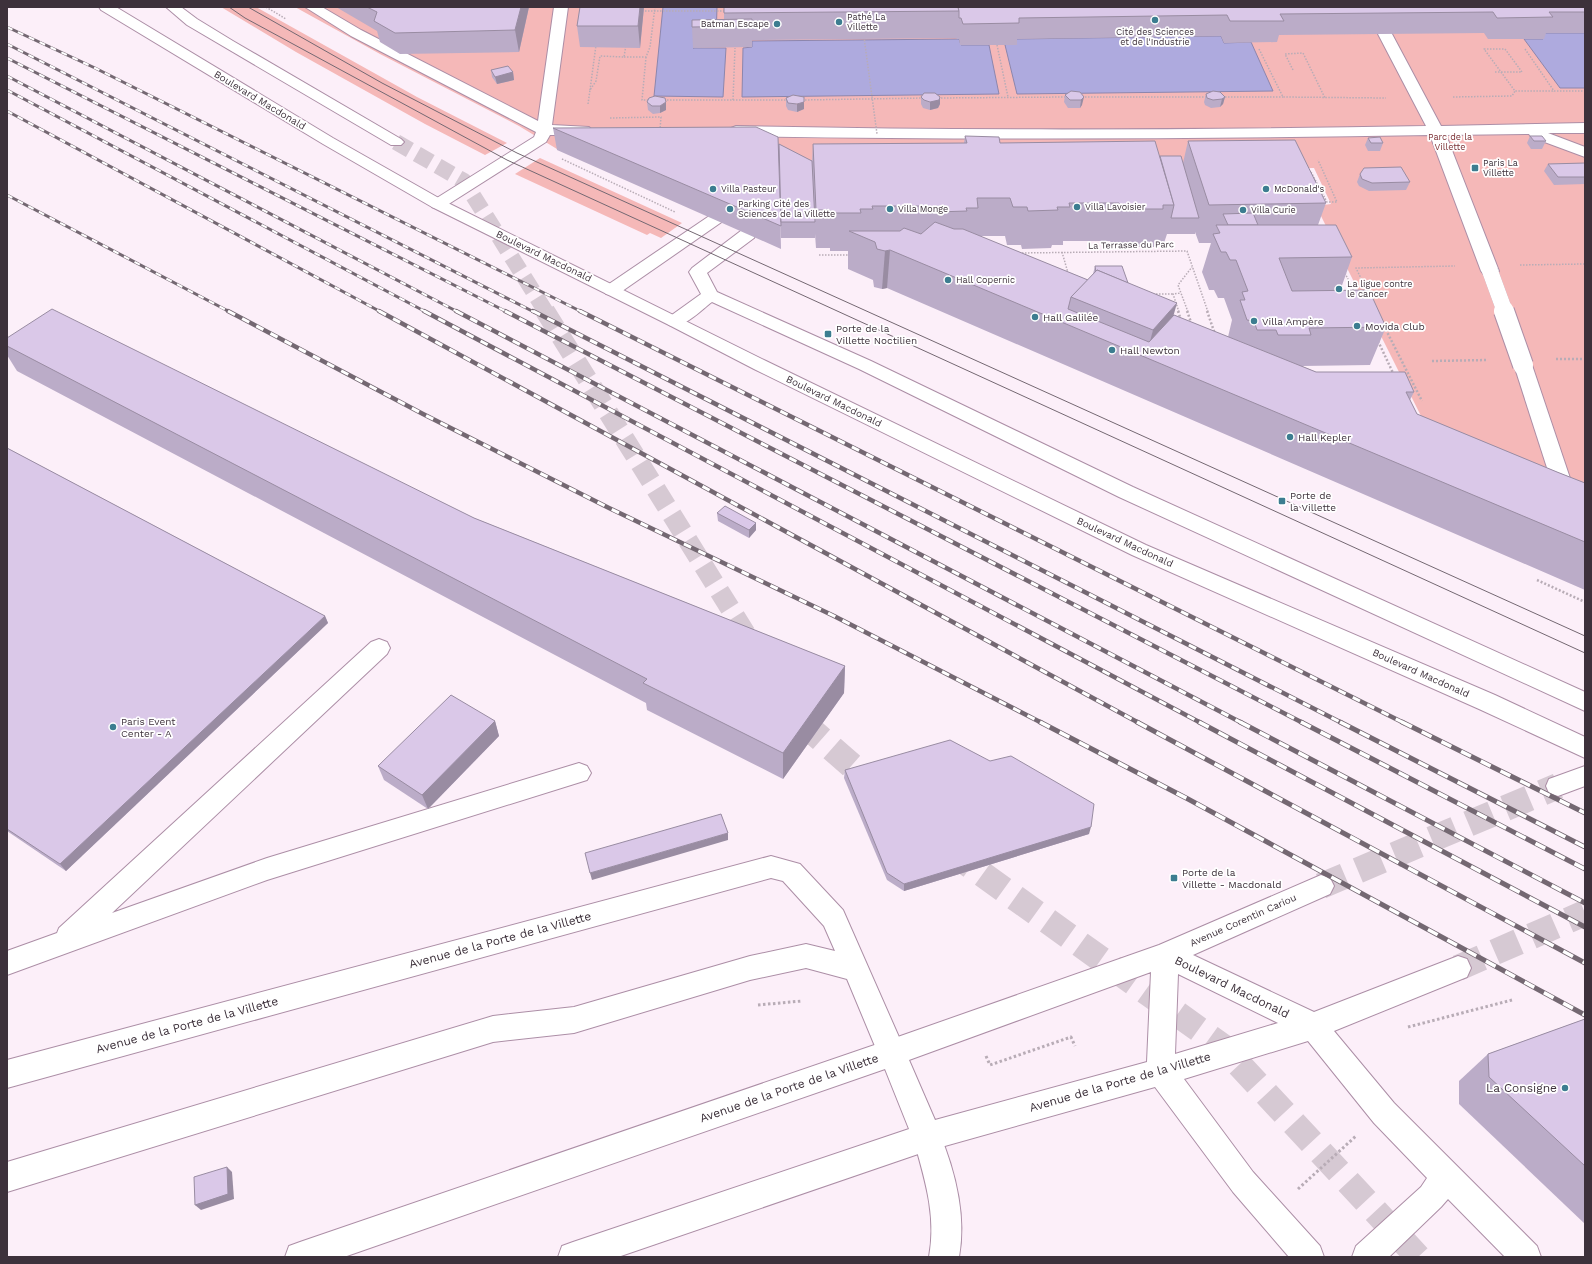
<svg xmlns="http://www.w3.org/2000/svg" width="1592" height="1264" font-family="'Work Sans',sans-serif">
	<rect width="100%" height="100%" fill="#fceff9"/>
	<g fill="#f5b8b8">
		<polygon points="221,7 256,7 417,97 507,143 485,155 425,124 296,52"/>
		<polygon points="295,7 1585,7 1585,531 1439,452 1316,206 1331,204 1314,168 810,173 557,149 519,126 380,54"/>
		<polygon points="540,158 682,223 661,238 650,233 647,235 515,174"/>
	</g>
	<g fill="#aeaade" stroke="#8c86ad">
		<polygon points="663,7 717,7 716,41 693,48 726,48 723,97 654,96"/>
		<polygon points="1540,33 1585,33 1585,88 1560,88 1524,39 1543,39"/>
		<polygon points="1221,36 1224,43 1251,42 1273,91 1017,94 1005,45 1016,39"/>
		<polygon points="959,39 961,45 989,45 999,94 742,97 743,48 752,47 752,41"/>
	</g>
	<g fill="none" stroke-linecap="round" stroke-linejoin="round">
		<polyline stroke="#d6c9d3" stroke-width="16" stroke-dasharray="16 8" stroke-linecap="butt" points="396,142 464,181 546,312"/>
		<g stroke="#d6c9d3" stroke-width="20" stroke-dasharray="20 10" stroke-linecap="butt">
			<polyline points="545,311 756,650"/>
			<polyline points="795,713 803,723"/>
		</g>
		<g stroke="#d6c9d3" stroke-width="26" stroke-dasharray="26 14" stroke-linecap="butt">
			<polyline points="802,722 876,787"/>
			<polyline points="950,851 1222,1046 1418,1257"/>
			<polyline points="1321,886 1558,786"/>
			<polyline points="1458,968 1585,913"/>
		</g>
		<defs>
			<g id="minor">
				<polygon points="305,7 322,7 361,30 538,121 554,7 568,7 552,125 589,127 592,130 589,133 584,135 550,135 546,142 444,207 438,209 432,207 430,204 432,201 534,137 536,132 351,36"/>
				<path d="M1385,30L1390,31L1392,34L1441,126L1585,123V133H1548L1585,147V157L1531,137L1529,134L1446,135L1499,271L1496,275L1490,276L1484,275L1481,271L1430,135C1199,139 967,140 736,136L731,134L728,131L731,128L736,126C966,131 1196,130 1426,126L1378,34L1380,31Z"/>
				<polygon points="730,204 736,206 738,209 736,212 618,294 612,295 606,294 603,290 606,286 724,206"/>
				<path d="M748,229L754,230L756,234L754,238L707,273L717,292L871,361L1133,487L1585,692V711L1119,497L859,369L712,302C700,311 684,329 669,325L666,321L669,317L701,294L689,272L692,268L742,230Z"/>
				<polygon points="1523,359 1529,361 1532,365 1578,502 1575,507 1568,509 1561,507 1558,502 1514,365 1517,361"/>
				<polygon points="379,639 387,642 390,648 387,654 112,913 267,858 579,763 587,766 591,773 587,780 267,880 7,975 7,951 57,933 59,928 371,642"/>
				<polygon points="771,856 800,864 843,910 906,1053 902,1063 892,1067 882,1063 847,979 806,968 750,980 574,1033 493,1042 7,1192 7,1162 493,1016 574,1007 750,956 806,944 835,951 824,926 783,881 771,878 7,1088 7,1060"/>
				<path d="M927,1123L937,1127C954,1167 967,1214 959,1257H929C937,1215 924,1177 913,1137L917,1127Z"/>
			</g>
			<g id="major">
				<polygon points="99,7 116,7 333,138 444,201 766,361 1146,545 1495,695 1585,737 1585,758 1479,709 1132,555 754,369 669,325 432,207 323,144 101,10"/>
				<polygon points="166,7 181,7 197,19 233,41 401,139 404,142 401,145 391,145 187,25"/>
				<polygon points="1585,766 1585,786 1558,796 1549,793 1546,786 1549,779"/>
				<path d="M1321,875L1330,878L1334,886L1330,894L1193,955L1314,1012L1458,956L1467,959L1471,968L1467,977L1334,1031L1394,1103L1537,1246L1541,1257H1505L1448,1199L1441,1207L1389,1257H1352L1356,1246L1421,1187L1427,1178L1374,1123L1308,1041L1184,1079L1253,1172L1320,1246L1324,1257H1289L1233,1192L1155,1087L927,1151L618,1257H558L562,1246L573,1242L909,1129L885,1069L344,1257H285L289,1246L300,1242L892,1039L1159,945ZM1151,972L1147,1062L935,1120L909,1060ZM1178,974L1278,1023L1175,1054Z"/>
			</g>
		</defs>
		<use href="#minor" stroke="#ac8ea6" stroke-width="2"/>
		<use href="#major" stroke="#ac8ea6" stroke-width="2"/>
		<g stroke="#b8acb6" stroke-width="1.5" stroke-dasharray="1.5 1.5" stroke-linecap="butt">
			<polyline points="266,7 286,19"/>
			<polyline points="997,45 1008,97"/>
			<polyline points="1259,49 1283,97 1386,98"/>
			<polygon points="1484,49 1505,49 1522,72 1501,72"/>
			<polyline points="1525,49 1554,91 1585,91"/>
			<polyline points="624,57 646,57 650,47 655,7"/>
			<polyline points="646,57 642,100 651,100"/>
			<polyline points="1293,70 1285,54 1303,53 1325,98"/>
			<polyline points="1495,72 1501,72"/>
			<polyline points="1501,72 1515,91 1554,91"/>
			<polyline points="590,90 596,45"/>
			<polyline points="1082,97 1207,97"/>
			<polyline points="1222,97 1283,97"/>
			<polyline points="1453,97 1512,96 1515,91"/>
			<polyline points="938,98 1067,97"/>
			<polyline points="664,100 789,100"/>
			<polyline points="733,100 735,48"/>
			<polyline points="802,100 925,98"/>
			<polyline points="588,104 590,90 596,81 600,56 624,57 626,45"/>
			<polyline points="610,118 661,117 660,129"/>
			<polyline points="562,159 675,212"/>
			<polyline points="1308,172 1311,172 1327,202 1337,202 1318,160"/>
			<polyline points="1062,252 1068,273"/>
			<polyline points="1019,253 1187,251 1208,312"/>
			<polyline points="819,255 850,255"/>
			<polyline points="1520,265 1585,264"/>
			<polyline points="1345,273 1355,294"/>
			<polyline points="1368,293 1356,268 1455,266"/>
			<polyline points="1153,294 1173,294"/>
			<polyline points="1179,312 1173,294 1181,293"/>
			<polyline points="1188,312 1178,285 1192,267"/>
		</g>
		<g stroke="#b8acb6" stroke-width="2.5" stroke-dasharray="2 2" stroke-linecap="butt">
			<polyline points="1178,311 1181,320"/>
			<polyline points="1187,311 1192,325"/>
			<polyline points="1207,311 1215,334"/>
			<polyline points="1384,326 1422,401"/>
			<polyline points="1378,341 1394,375"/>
			<polyline points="1556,359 1585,359"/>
			<polyline points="1432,361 1487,360"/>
			<polyline points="1537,580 1585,602"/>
		</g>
		<g stroke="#b8acb6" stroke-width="3" stroke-dasharray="2.5 2.5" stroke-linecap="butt">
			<polyline points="758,1005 802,1001"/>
			<polyline points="1408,1027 1512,1000"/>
			<polyline points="986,1056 990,1065 1071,1037 1075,1046"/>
			<polyline points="1298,1189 1356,1136"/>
		</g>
		<use href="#minor" fill="#fff" fill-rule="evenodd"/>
		<use href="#major" fill="#fff" fill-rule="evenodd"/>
		<g stroke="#746872" stroke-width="1">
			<polyline points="229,7 245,18 507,160 1585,653"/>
			<polyline points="248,7 382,83 517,153 1585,636"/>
		</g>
		<defs>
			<g id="rail-far2">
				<polyline points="7,27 95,68 582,312"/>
				<polyline points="7,44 534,312"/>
				<polyline points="7,58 507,312"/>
				<polyline points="7,76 458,312"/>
				<polyline points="7,90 426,312"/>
				<polyline points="7,111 381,312"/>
				<polyline points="7,195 230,312"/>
			</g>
			<g id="rail-far1">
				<polyline points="228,311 423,414 609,508 834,616 1042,723"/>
				<polyline points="379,311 1139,723"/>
				<polyline points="424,311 1201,723"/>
				<polyline points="456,311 1242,723"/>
				<polyline points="505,311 1303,723"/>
				<polyline points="533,311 1342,723"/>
				<polyline points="580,311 1404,723"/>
			</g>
			<g id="rail">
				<polyline points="1040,722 1188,799 1585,1015"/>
				<polyline points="1137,722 1585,963"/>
				<polyline points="1199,722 1585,927"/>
				<polyline points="1240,722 1585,903"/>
				<polyline points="1301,722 1585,869"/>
				<polyline points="1340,722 1585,847"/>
				<polyline points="1402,722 1585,813"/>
			</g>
		</defs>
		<use href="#rail-far2" stroke="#746872" stroke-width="3"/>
		<use href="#rail-far1" stroke="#746872" stroke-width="4.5"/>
		<use href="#rail" stroke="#746872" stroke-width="5"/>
		<use href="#rail-far2" stroke="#fff" stroke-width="2" stroke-dasharray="6" stroke-linecap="butt"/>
		<use href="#rail-far1" stroke="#fff" stroke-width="3" stroke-dasharray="8" stroke-linecap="butt"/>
		<use href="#rail" stroke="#fff" stroke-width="3.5" stroke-dasharray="11" stroke-linecap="butt"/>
		<defs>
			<polyline id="minor-bridge-far1" points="1490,271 1505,312"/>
			<polyline id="minor-bridge" points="1504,311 1523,365"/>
		</defs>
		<use href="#minor-bridge-far1" stroke="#ac8ea6" stroke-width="16" stroke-linecap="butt"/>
		<use href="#minor-bridge" stroke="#ac8ea6" stroke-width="22" stroke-linecap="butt"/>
		<g stroke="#b8acb6" stroke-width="1.5" stroke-dasharray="1.5 1.5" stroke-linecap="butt">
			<polyline points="642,11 727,11"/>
			<polyline points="864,37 877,134"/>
		</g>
		<use href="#minor-bridge-far1" stroke="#fff" stroke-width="16"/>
		<use href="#minor-bridge" stroke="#fff" stroke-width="20"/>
	</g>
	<g fill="#bbacc8" fill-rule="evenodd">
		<polygon points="336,7 529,7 519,52 400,54 380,42 377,31"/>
		<polygon points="580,7 644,7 640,48 580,47 577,26"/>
		<polygon points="724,7 1585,7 1585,33 1546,33 1544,39 1488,39 1484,33 1279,35 1277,42 1224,43 1221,36 1017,39 1017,45 960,45 959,39 957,39 956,38 752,40 752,47 693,48 692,27 724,19"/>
		<polygon points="491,70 513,72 514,80 497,84 492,77"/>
		<polygon points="1080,92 1082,105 1080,108 1068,108 1064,102 1065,95"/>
		<polygon points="1206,94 1225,97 1223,104 1220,107 1211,108 1205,105 1204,102"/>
		<polygon points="921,97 940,97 940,104 938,108 930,110 923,108 921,104"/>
		<polygon points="649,98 666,110 660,113 653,114 648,110 647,102"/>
		<polygon points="786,98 804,109 797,112 788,110 786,106"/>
		<path d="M553,128L779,144L812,161L813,144L964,143L965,136L1000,143L1160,156L1183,163L1188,141L1326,203L1318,225L1352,257L1340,291L1386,327L1370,365L1302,366L1316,372L1414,392L1410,400L1417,414L1557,472L1585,483V590L887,288L882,289L874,287L873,280L848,269V251H830V248H816L815,234V238H781L780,205L781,249L557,150ZM1195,232L1199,243H1211L1202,272L1209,290H1214L1218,298H1224L1232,320L1228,337L1174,315L1128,283L1095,266L1093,274L1088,280L979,236H1005L1007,245H1021L1022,249L1051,248L1052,245H1063V241H1110L1112,244H1124L1125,247H1154L1155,243H1164L1167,234H1195Z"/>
		<polygon points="1530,136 1546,141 1542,149 1531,149 1527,143"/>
		<polygon points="1368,138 1383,143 1380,151 1368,151 1365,145"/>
		<polygon points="1585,163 1585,184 1554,185 1544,171 1548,164"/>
		<polygon points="1360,174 1410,182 1406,190 1369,191 1359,186 1357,182"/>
		<polygon points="7,338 474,518 845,666 844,693 783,779 647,710 646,703 17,371 7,355"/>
		<polygon points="7,448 325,616 328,623 66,871 7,831"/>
		<polygon points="717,513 756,530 749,538 718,521"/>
		<polygon points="495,721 499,736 428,809 384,780 378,766"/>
		<polygon points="845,770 1089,834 904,891 887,880 844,778"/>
		<polygon points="1585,1019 1585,1224 1459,1104 1459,1081 1488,1054"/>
	</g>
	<g fill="#998ca2">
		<polygon points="521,7 529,7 519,52 515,30"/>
		<polygon points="640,7 644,7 640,48 638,26"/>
		<polygon points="513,72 514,80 497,84 495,77"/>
		<polygon points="940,97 940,104 938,108 930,110 930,102"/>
		<polygon points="1084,97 1082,105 1080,108 1081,100"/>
		<polygon points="1225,97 1223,104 1220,107 1222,99"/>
		<polygon points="666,102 666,110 660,113 660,106"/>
		<polygon points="804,102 804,109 797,112 797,104"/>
		<polygon points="890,250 887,288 882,289 885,251"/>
		<polygon points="1177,303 1163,353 1146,357 1153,330"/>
		<polygon points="756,523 756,530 749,538 749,530"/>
		<polygon points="325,616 328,623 66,871 60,864"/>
		<polygon points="845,666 844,693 783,779 783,753"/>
		<polygon points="495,721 499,736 428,809 422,795"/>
		<polygon points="1091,827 1089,834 904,891 904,884"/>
		<polygon points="728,833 728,840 592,880 590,873"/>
		<polygon points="227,1167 232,1172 234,1199 201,1210 195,1205"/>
	</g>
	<g fill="#dac8e8" stroke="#998ca2">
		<polygon points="367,7 521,7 515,30 395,33 374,21 377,12"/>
		<polygon points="580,7 640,7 638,26 577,26"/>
		<polygon points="724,7 958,7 959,11 724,13"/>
		<polygon points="958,7 1585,7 1585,12 1549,12 1553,17 1497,18 1493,12 1280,14 1284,21 1230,21 1227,15 1019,18 1019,23 963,24 961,18 959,18 959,11"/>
		<polygon points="752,19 752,26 692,27 692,20"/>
		<polygon points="508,66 513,72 495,77 491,70"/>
		<polygon points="1071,91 1080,92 1084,97 1081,100 1070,100 1065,95"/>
		<polygon points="1213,91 1220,92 1225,97 1222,99 1213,100 1207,98 1206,94"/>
		<polygon points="924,93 935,93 940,97 939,100 930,102 924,100 921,97"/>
		<polygon points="793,95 804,97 804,102 797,104 788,103 786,98"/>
		<polygon points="655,96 665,98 666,102 660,106 652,106 647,102 649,98"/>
		<polygon points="756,127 778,137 781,226 553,128"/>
		<polygon points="965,136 999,137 1000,143 1155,141 1174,205 1163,205 1163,209 1133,209 1132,206 1120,206 1119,203 1069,203 1070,207 1057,207 1058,210 1028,211 1027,207 1013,207 1010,198 977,198 978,208 966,208 967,211 936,212 935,208 922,208 921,206 872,206 873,209 860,209 861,213 831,213 830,210 816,210 813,144 967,143"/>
		<polygon points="1530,136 1542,136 1546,141 1534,141"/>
		<polygon points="1380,137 1383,143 1371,143 1368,138"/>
		<polygon points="1295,140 1326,203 1209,205 1188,141"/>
		<polygon points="779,144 812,161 815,222 781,222"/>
		<polygon points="1160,156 1181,156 1199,218 1171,218 1174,205"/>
		<polygon points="1585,163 1585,177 1558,177 1548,164"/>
		<polygon points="1401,167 1410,182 1372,183 1362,179 1360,174 1364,168"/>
		<polygon points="1253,213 1258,225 1228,225 1223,214"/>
		<polygon points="935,222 954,229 963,229 1088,280 1071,297 1068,309 1149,342 1174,315 1316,372 1405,372 1414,392 1406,392 1417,414 1557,472 1585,483 1585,542 890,250 885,251 877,249 875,242 849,231 900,231 904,228 921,234"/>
		<polygon points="1216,225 1336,225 1352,257 1279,258 1292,291 1369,290 1386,327 1309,328 1311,335 1278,335 1276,330 1257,330 1254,321 1247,320 1240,300 1245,300 1242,292 1248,291 1236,260 1230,260 1226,252 1221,252 1213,234 1220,233"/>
		<polygon points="1095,266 1122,266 1128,283 1097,270 1096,272"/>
		<polygon points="1097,270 1177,303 1153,330 1071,297"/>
		<polygon points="52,309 474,518 845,666 783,753 643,683 647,679 7,346 7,338"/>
		<polygon points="7,448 325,616 60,864 7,829"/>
		<polygon points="725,506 756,523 749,530 717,513"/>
		<polygon points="451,695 495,721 422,795 378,766"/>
		<polygon points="950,740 990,761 1011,756 1094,804 1091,827 904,884 887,873 845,770"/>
		<polygon points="721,814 728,833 590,873 585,853"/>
		<polygon points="1585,1019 1585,1166 1489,1077 1488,1054"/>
		<polygon points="227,1167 228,1194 195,1205 194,1177"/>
	</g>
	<g fill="#3c7d90" stroke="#fff" stroke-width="1.5">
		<circle cx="1155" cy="20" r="4"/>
		<circle cx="839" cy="22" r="4"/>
		<circle cx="777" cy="24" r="4"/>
		<rect x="1471" y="164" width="8" height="8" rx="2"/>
		<circle cx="713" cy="189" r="4"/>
		<circle cx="1266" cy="189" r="4"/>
		<circle cx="1077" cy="207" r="4"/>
		<circle cx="730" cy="209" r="4"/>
		<circle cx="890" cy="209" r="4"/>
		<circle cx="1243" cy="210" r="4"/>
		<circle cx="948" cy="280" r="4"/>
		<circle cx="1339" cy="289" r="4"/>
		<circle cx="1035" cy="317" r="4"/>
		<circle cx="1254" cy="321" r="4"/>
		<circle cx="1357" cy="326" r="4"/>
		<rect x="824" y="330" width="8" height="8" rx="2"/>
		<circle cx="1112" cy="350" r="4"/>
		<circle cx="1290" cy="437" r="4"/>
		<rect x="1278" y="497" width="8" height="8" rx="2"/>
		<circle cx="113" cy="727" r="4"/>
		<rect x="1170" y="874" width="8" height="8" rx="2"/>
		<circle cx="1565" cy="1088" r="4"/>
	</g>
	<g text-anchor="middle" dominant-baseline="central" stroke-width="3.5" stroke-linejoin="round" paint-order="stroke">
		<g font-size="9" fill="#3d313b" stroke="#fff" text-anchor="start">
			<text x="847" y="17">Pathé La<tspan x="847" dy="10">Villette</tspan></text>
			<text x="769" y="24" text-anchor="end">Batman Escape</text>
			<text x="1155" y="32" text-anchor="middle">Cité des Sciences<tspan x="1155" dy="10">et de l'Industrie</tspan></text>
			<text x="1483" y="163">Paris La<tspan x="1483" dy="10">Villette</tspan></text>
			<text x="721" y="189">Villa Pasteur</text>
			<text x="1274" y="189">McDonald's</text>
			<text x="738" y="204">Parking Cité des<tspan x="738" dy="10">Sciences de la Villette</tspan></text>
			<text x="1085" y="207">Villa Lavoisier</text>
			<text x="898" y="209">Villa Monge</text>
			<text x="1251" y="210">Villa Curie</text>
			<text x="956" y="280">Hall Copernic</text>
			<text x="1347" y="284">La ligue contre<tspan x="1347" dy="10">le cancer</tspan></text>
		</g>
		<g font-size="9" fill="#7b3035" stroke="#fff">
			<text x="1450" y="137">Parc de la<tspan x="1450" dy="10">Villette</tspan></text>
		</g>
		<g font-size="9" fill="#3d313b" stroke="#fff">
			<text transform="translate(1131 245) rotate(-1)">La Terrasse du Parc</text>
		</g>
		<g font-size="10" fill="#3d313b" stroke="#fff">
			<text transform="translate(260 100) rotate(31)">Boulevard Macdonald</text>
			<text transform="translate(544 256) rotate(26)">Boulevard Macdonald</text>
			<text transform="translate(834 401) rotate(26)">Boulevard Macdonald</text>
			<text transform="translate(1125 542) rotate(25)">Boulevard Macdonald</text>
			<text transform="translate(1421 673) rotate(24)">Boulevard Macdonald</text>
			<text transform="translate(1243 920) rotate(-24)">Avenue Corentin Cariou</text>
		</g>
		<g font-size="10" fill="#3d313b" stroke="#fff" text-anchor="start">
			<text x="1043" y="317">Hall Galilée</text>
			<text x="1262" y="321">Villa Ampère</text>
			<text x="1365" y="326">Movida Club</text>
			<text x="836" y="328">Porte de la<tspan x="836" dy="12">Villette Noctilien</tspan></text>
			<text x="1120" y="350">Hall Newton</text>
			<text x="1298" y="437">Hall Kepler</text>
			<text x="1290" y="495">Porte de<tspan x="1290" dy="12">la Villette</tspan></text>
			<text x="121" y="721">Paris Event<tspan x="121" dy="12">Center - A</tspan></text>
			<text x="1182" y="872">Porte de la<tspan x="1182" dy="12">Villette - Macdonald</tspan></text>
		</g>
		<g font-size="12" fill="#3d313b" stroke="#fff">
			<text transform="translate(500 940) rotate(-15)">Avenue de la Porte de la Villette</text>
			<text transform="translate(1232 987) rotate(26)">Boulevard Macdonald</text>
			<text transform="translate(187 1025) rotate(-15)">Avenue de la Porte de la Villette</text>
			<text transform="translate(1120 1082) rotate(-16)">Avenue de la Porte de la Villette</text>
			<text transform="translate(789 1088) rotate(-19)">Avenue de la Porte de la Villette</text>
		</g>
		<g font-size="12" fill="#3d313b" stroke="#fff" text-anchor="end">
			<text x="1557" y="1088">La Consigne</text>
		</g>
	</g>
	<rect width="1592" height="1264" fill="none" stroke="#3d313b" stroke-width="16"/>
</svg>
